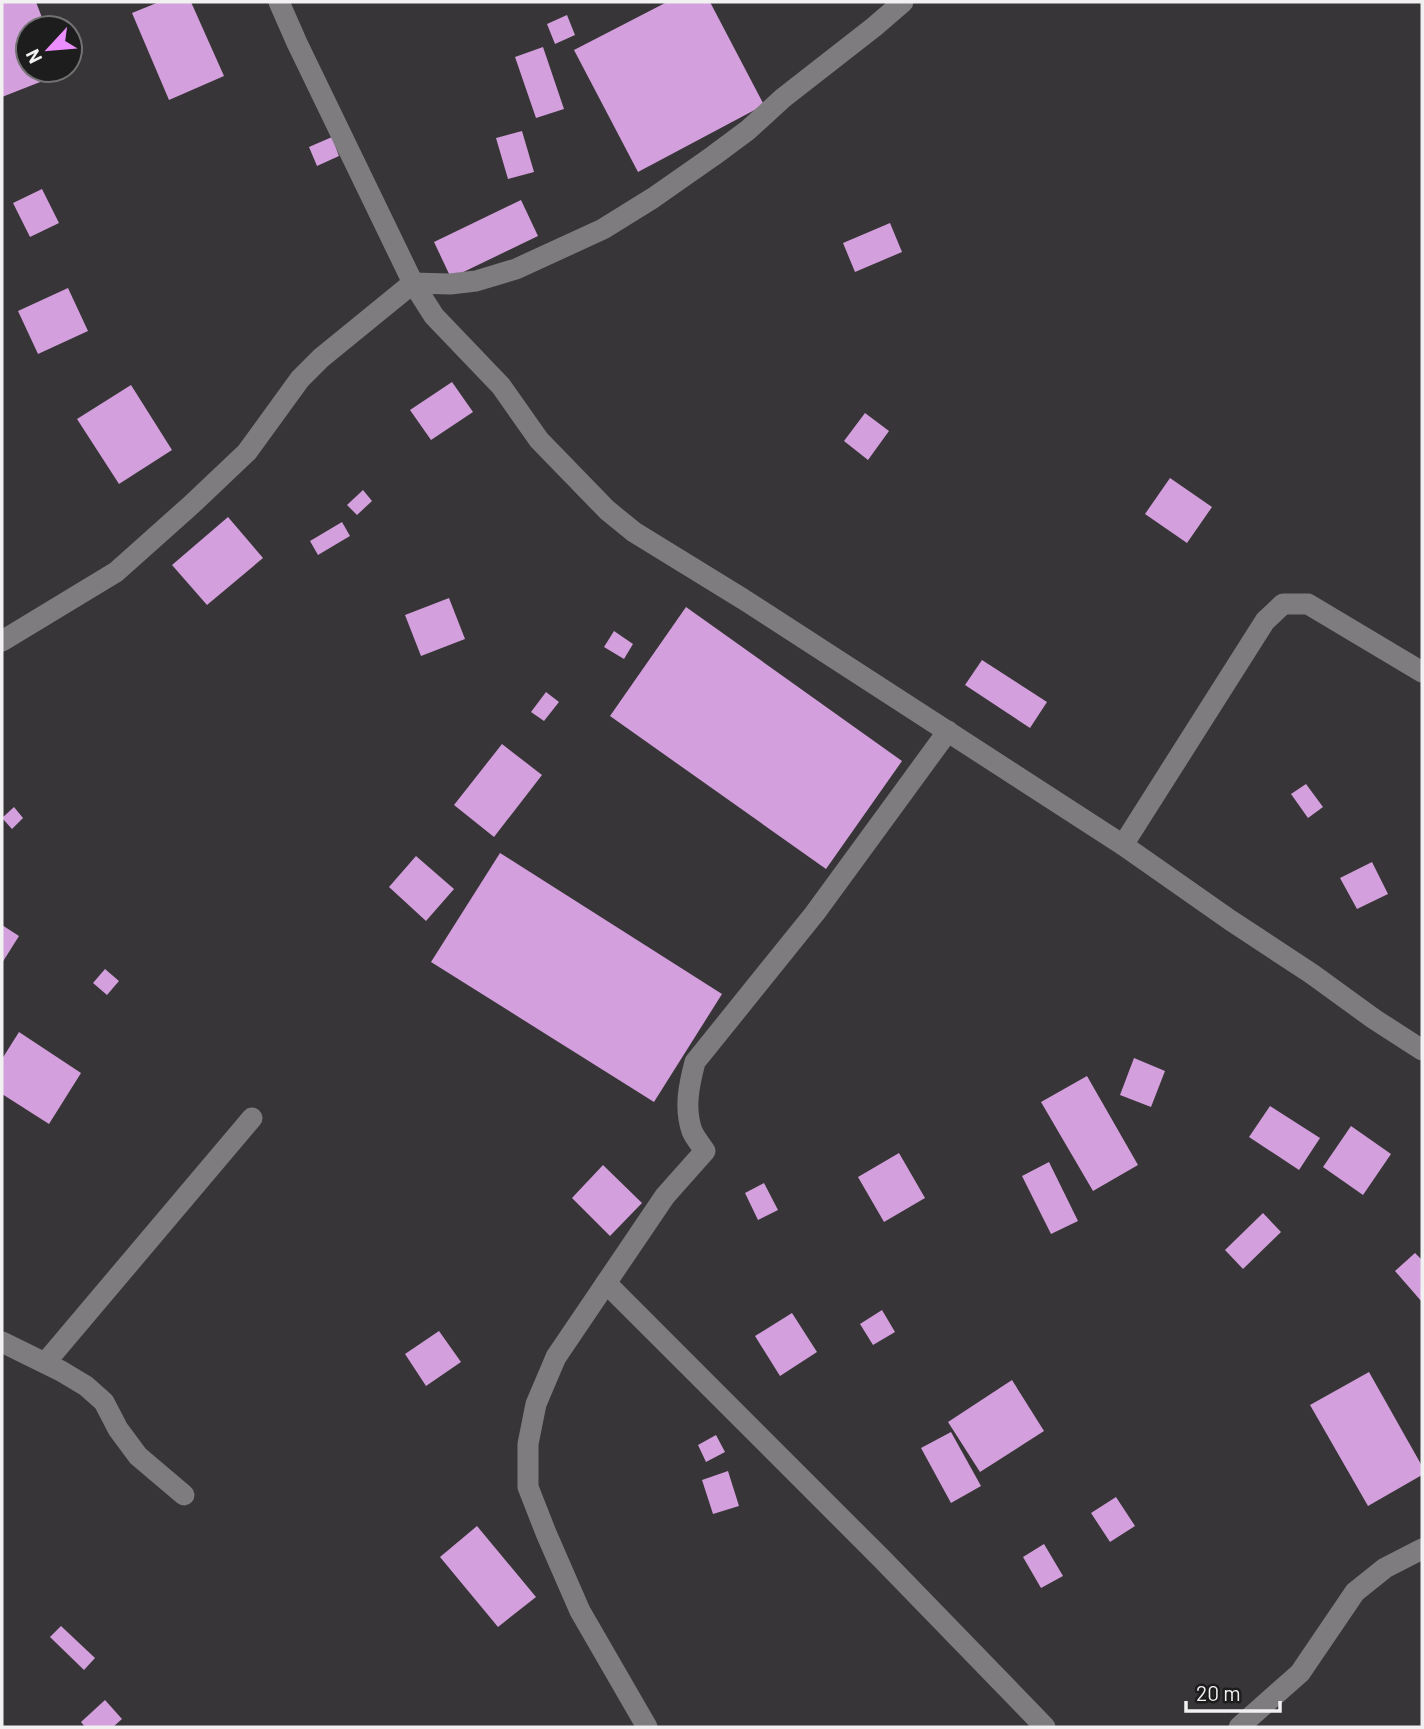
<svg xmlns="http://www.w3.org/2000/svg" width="1424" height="1729" font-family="Barlow,sans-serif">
	<rect width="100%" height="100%" fill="#373537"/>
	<g fill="#d39fdc">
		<polygon points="2,2 36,2 46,28 28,28 28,70 62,70 63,73 2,97"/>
		<polygon points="159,2 191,2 224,76 169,100 132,13"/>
		<polygon points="667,2 710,2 764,105 638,172 574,50"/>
		<polygon points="567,15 575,35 555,44 547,24"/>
		<polygon points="543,47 564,109 536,118 515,57"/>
		<polygon points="522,131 534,172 508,179 496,138"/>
		<polygon points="332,137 339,156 317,166 309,147"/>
		<polygon points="42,189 59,223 30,237 13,203"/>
		<polygon points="521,200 538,236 451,278 434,242"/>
		<polygon points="890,223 902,252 855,272 843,243"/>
		<polygon points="68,288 88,331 38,354 18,311"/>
		<polygon points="452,382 473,412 431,440 410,410"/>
		<polygon points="131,385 172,450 119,484 77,419"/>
		<polygon points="865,413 889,431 868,460 844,441"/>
		<polygon points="1170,478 1212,507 1187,543 1145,514"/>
		<polygon points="363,490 372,501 357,515 347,505"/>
		<polygon points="228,517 263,558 207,605 172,565"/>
		<polygon points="342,522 350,536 318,555 310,541"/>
		<polygon points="449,598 465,639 421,656 405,615"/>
		<polygon points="686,607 902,761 826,869 610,716"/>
		<polygon points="614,631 633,644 624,659 604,647"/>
		<polygon points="982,660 1047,702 1030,728 965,685"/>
		<polygon points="546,692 559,702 544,721 531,712"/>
		<polygon points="502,744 542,775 494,837 454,805"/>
		<polygon points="1306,784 1323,807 1308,818 1291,794"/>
		<polygon points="14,807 23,818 12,829 2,818"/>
		<polygon points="500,853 722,994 654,1102 431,962"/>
		<polygon points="416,856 454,889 426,921 389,887"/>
		<polygon points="1372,862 1388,894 1357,909 1340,878"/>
		<polygon points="2,925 19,936 2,963"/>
		<polygon points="105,969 119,981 107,995 93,983"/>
		<polygon points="19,1032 81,1073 49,1124 2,1094 2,1059"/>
		<polygon points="1134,1058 1165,1071 1151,1107 1120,1095"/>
		<polygon points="1087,1076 1138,1165 1093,1191 1041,1102"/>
		<polygon points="1270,1106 1320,1138 1299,1170 1249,1137"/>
		<polygon points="1351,1126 1391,1154 1363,1195 1323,1167"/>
		<polygon points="899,1153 925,1198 884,1222 858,1177"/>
		<polygon points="1049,1162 1078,1221 1051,1234 1022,1176"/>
		<polygon points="603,1165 642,1203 610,1236 572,1198"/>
		<polygon points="764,1183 778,1210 758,1220 745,1193"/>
		<polygon points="1263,1213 1281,1232 1243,1269 1225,1250"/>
		<polygon points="1415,1253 1422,1260 1422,1302 1395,1271"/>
		<polygon points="882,1310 895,1332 873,1345 860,1324"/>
		<polygon points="792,1313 817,1352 780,1376 755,1336"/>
		<polygon points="439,1331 461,1362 426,1386 405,1354"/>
		<polygon points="1369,1372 1422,1466 1422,1475 1368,1506 1310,1405"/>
		<polygon points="1012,1380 1044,1431 980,1472 948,1422"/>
		<polygon points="951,1432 981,1486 951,1503 921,1448"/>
		<polygon points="716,1435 725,1452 706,1462 698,1445"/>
		<polygon points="728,1471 739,1506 713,1514 702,1480"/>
		<polygon points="1116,1497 1135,1526 1110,1542 1091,1513"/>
		<polygon points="477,1526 536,1597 498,1627 440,1557"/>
		<polygon points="1044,1544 1063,1576 1041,1588 1023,1557"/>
		<polygon points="61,1626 95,1658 84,1670 50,1637"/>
		<polygon points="105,1700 122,1719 113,1727 85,1727 81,1722"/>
	</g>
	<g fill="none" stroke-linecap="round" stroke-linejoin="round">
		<g stroke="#7e7c7f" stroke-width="21">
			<polyline points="279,2 297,43 413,283 434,316 501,386 539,440 607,510 634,532 743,599 1123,845 1230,920 1312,974 1374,1019 1422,1050"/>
			<polyline points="2,641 116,572 190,506 247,452 300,379 321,358 413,283 450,284 476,281 516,269 603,229 653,198 713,156 748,130 783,98 874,27 903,2"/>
			<polyline points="1123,845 1265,621 1283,604 1308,604 1422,672"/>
			<polyline points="606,1283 882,1559 1045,1727"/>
			<polyline points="2,1342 61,1371 86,1386 104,1402 118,1429 138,1456 184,1495"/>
			<polyline points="45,1363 252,1118"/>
			<path d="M647,1727L580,1611L546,1533L528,1487V1444L536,1404L556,1357L665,1196L705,1151C701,1145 695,1138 692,1131C684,1108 689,1085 695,1062L815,913L948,731"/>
			<polyline points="1239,1727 1300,1673 1355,1592 1385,1568 1422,1549"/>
		</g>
	</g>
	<rect width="1424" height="1729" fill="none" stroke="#f2f1f2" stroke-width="7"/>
	<g transform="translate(49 49) rotate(244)"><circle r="33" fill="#1e1d1e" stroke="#737273" stroke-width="2"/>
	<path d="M0-5L12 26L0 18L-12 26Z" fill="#eb8dfc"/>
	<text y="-10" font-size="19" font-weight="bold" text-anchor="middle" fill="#f2f1f2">N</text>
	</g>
	<path d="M1186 1701v10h94v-10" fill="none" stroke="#f2f1f2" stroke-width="3.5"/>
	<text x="1196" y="1701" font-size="21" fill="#f2f1f2" stroke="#1e1d1e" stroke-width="5" paint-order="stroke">20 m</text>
</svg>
